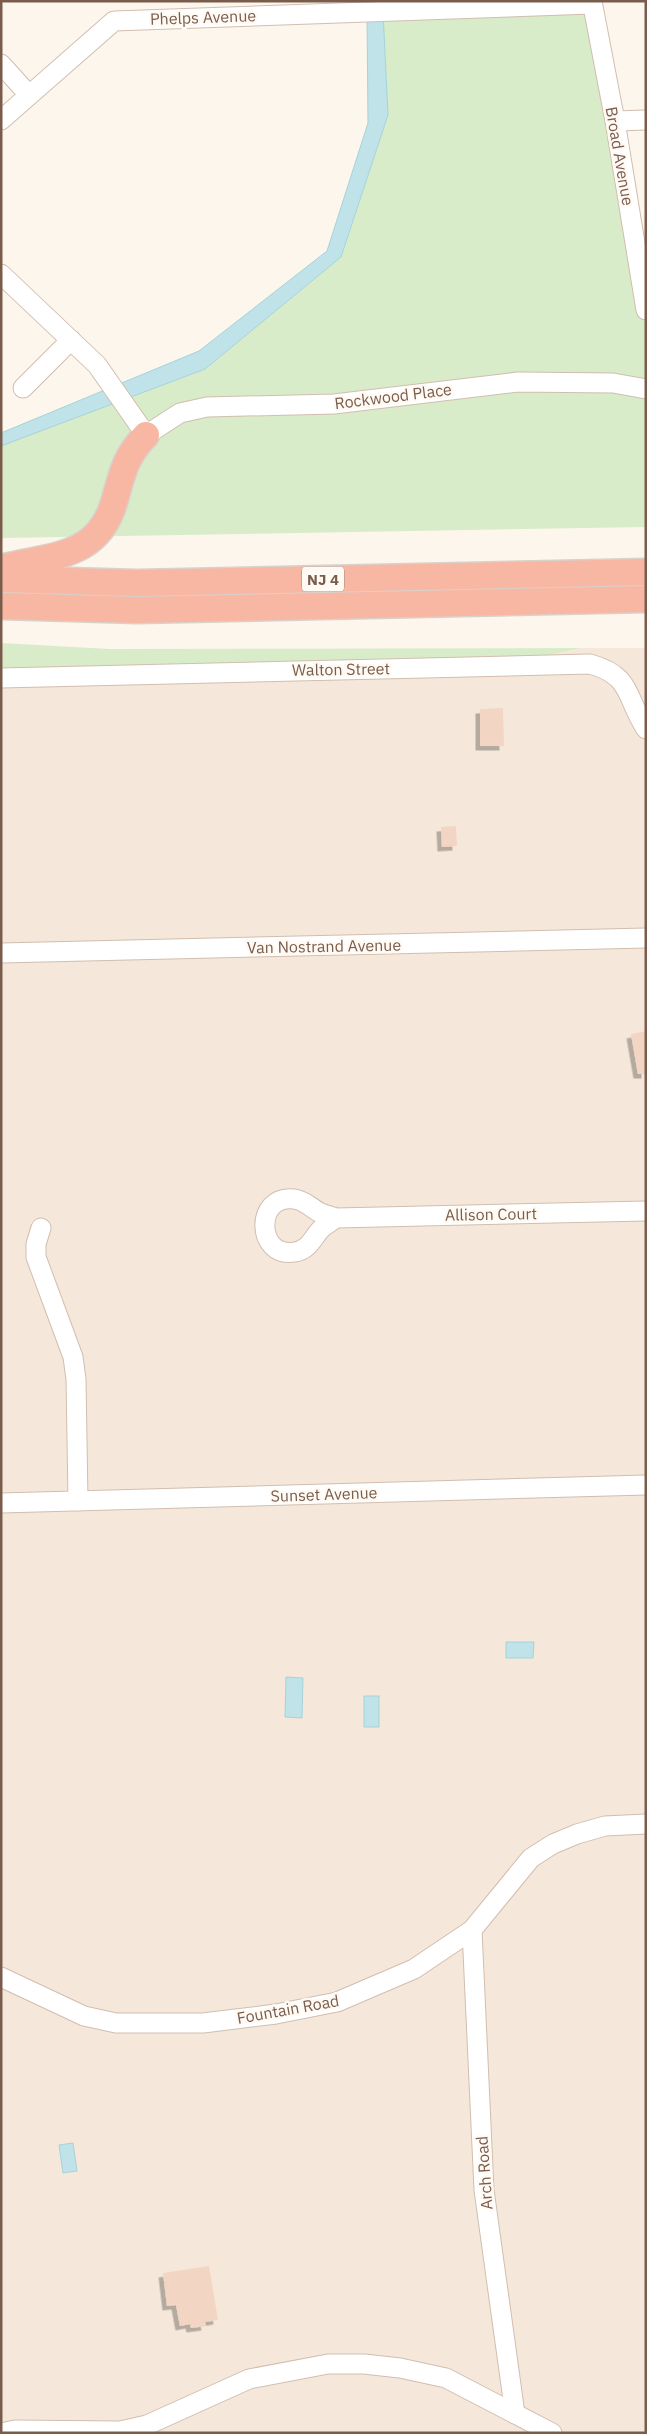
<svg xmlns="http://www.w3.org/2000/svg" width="647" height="2434" font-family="'IBM Plex Sans',sans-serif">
	<defs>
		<filter id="shadow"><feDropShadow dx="-4.5" dy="4.5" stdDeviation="0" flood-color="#0004"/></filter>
	</defs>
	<rect width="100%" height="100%" fill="#fdf6ec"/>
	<polygon fill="#f5e8da" points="581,648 646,648 646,2433 1,2433 1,676 505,665"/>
	<g fill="#d8ecc9">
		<polygon points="592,4 646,326 646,527 1,538 1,446 205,369 341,257 388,115 383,12"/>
		<polygon points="1,643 109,649 581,648 505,665 1,676"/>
	</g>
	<g fill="#bfe3e8" stroke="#a5d3da">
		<polygon points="370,1 387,1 383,12 388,115 341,257 205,369 1,446 1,433 199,351 327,251 368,123 367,12"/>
		<polygon points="506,1642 534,1642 533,1658 506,1658"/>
		<polygon points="286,1677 303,1678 302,1718 285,1717"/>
		<rect x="364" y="1696" width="15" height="31"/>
		<polygon points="73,2143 77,2171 63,2173 59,2145"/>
	</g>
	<g fill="#f3d5c3" filter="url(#shadow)">
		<polygon points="503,708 504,746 480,746 480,709"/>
		<polygon points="456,826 457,846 442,847 441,827"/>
		<polygon points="646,1031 646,1074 638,1074 631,1034"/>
		<polygon points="209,2266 218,2320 205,2322 206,2326 191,2328 190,2324 180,2326 176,2305 167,2306 163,2273"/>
	</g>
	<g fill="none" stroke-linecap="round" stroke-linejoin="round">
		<defs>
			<g id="minor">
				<polyline points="592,1 615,121 646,310"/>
				<polyline points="1,64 29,95"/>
				<polyline points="1,120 114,21 592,4"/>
				<polyline points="615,121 646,120"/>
				<polyline points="1,274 97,365 146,435 180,413 207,407 334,404 518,382 613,383 646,389"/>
				<polyline points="23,388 71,340"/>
				<path d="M1,678L590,664C633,676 625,697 646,729"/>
				<polyline points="1,953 646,938"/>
				<path d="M336,1218C332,1221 327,1224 323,1227C313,1236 310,1250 295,1252C256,1259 254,1194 294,1199C305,1200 312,1209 321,1213C325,1215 331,1216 336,1218L646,1211"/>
				<polyline points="41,1228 36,1244 36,1257 73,1357 76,1379 78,1501"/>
				<polyline points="1,1503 646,1485"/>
				<polyline points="472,1930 484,2190 515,2414"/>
				<polyline points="1,1977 84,2016 116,2023 203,2023 276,2014 337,2002 414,1969 472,1930 531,1858 553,1844 577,1834 605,1826 646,1824"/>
				<polyline points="1,2433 15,2430 120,2431 147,2425 249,2379 328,2364 364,2364 400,2368 446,2378 552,2433"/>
			</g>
			<g id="highway">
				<path d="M1,568C49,555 99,560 115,499C123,471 125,457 146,435"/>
				<polyline points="1,579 137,583 646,572"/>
				<polyline points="1,606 137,610 646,599"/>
			</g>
		</defs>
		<use href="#minor" stroke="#d1beb0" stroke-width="21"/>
		<use href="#highway" stroke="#dad1cd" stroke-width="29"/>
		<use href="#minor" stroke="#fff" stroke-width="19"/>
		<use href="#highway" stroke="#f7b7a3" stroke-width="26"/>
	</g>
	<g text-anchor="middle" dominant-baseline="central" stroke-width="5" stroke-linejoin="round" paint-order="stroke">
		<rect fill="#fffaf3" stroke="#a28b7f" stroke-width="1" x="302" y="566.5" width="42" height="25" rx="4"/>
		<g font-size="15" font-weight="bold" fill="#7a5c4d">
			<text x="323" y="579">NJ 4</text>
		</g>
		<g font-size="16" fill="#7a5c4d" stroke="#fffaf3">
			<text transform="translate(203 17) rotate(-2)">Phelps Avenue</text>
			<text transform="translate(620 156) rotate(80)">Broad Avenue</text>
			<text transform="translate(393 396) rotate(-7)">Rockwood Place</text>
			<text transform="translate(341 669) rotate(-1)">Walton Street</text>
			<text transform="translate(324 946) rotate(-1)">Van Nostrand Avenue</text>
			<text transform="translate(491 1214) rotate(-1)">Allison Court</text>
			<text transform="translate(324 1494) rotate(-2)">Sunset Avenue</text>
			<text transform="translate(288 2009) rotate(-10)">Fountain Road</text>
			<text transform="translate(484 2173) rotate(-94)">Arch Road</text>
		</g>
	</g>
	<rect width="647" height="2434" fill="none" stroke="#7a5c4d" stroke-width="5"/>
</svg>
